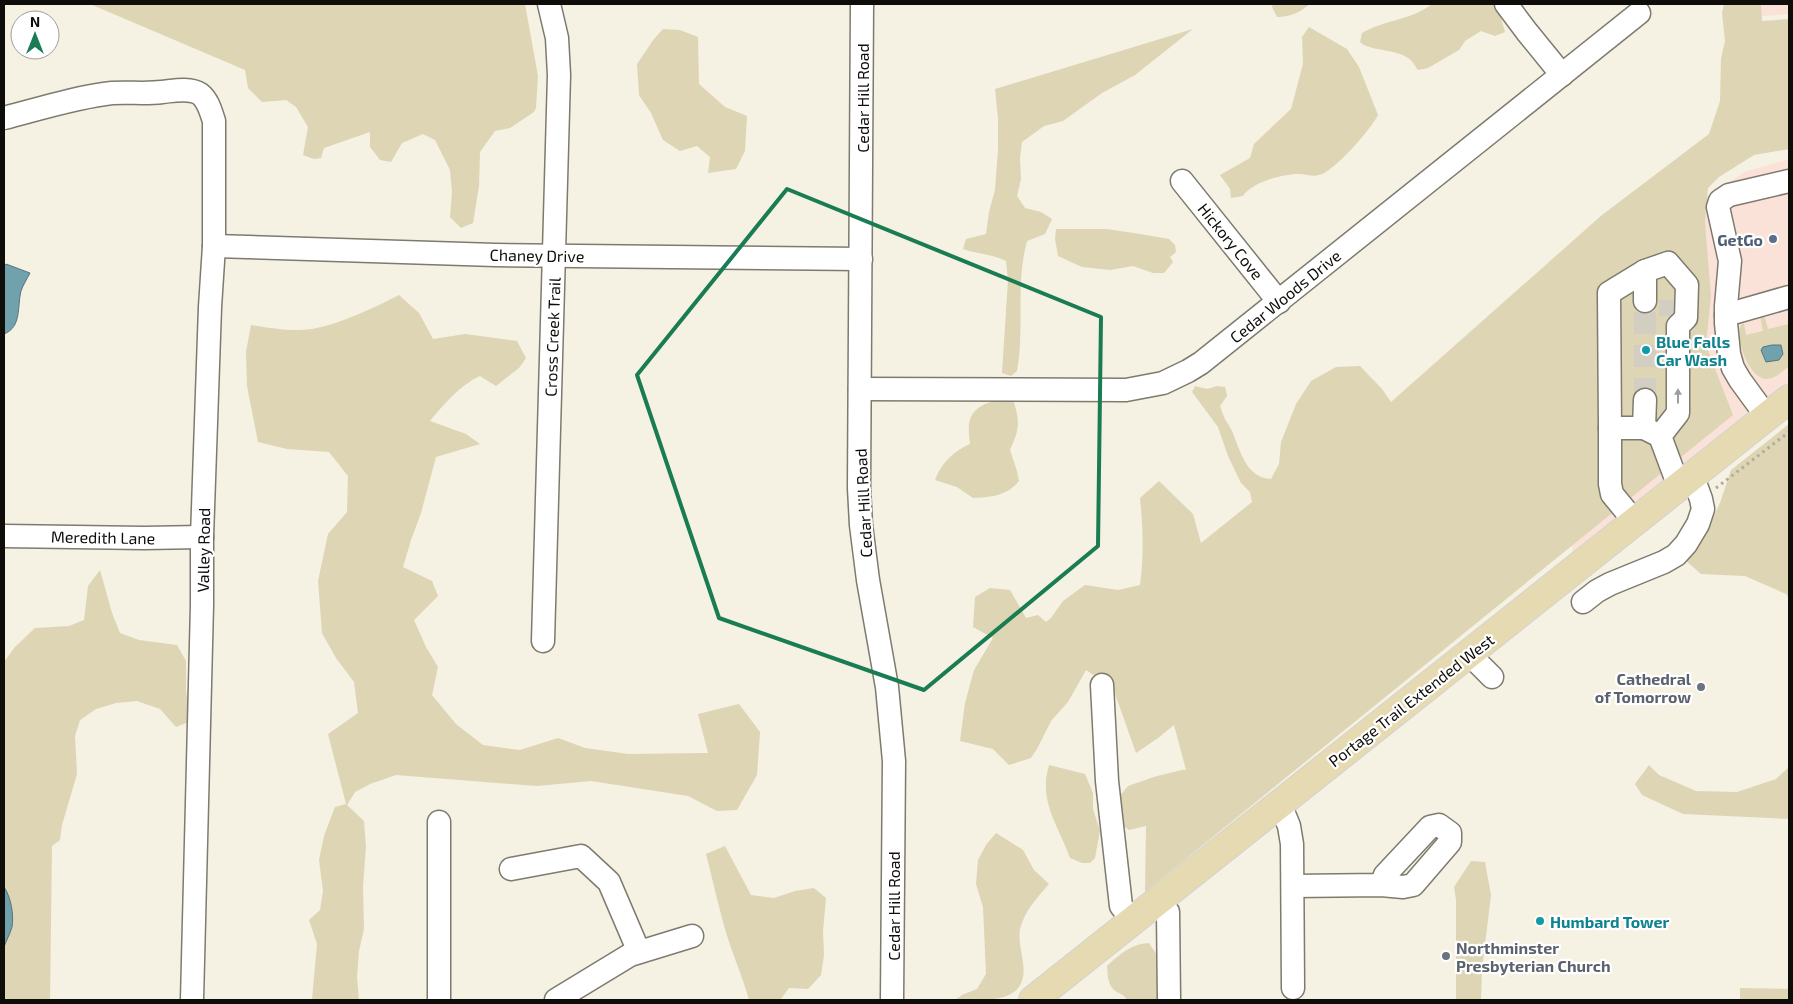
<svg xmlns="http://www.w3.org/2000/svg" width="1793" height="1004" font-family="'Exo 2',sans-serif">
	<rect width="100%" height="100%" fill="#f5f1e3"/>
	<g fill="#fae2d8">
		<polygon points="1761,4 1789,4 1789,14 1761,16"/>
		<polygon points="1789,159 1789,400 1573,572 1565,248 1597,220 1712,195 1744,172"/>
	</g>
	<g fill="#ded5b5">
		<polygon points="90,4 424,4 428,5 434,4 525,4 538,76 536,108 534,112 510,128 495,131 480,152 479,186 473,223 461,228 450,217 452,192 450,170 435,140 423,134 402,143 391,162 380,160 370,147 370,132 324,148 321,158 314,159 303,155 308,127 296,107 286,100 262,102 248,88 245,70"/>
		<path d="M1273,4H1310C1300,12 1291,17 1277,17L1272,7Z"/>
		<path d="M1432,4H1497L1505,32L1495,36L1481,31L1465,41L1459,50L1428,68L1418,70C1415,66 1412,60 1408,58C1396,49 1369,51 1360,42L1362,33C1384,20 1412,20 1432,4Z"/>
		<path d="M1724,4H1761L1762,21L1789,19V149L1754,155L1719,177L1708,188L1705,222L1711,296L1706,345L1733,415L1145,892L1146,826L1129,830L1122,825L1114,803L1128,786L1157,776L1182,770H1186L1174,725L1158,738L1136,753L1113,688L1086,670L1068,702L1051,721L1037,749L1031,758L1009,765L993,749L960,741L965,703L974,670L993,638L973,627L975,597L990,588L1010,590L1026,618L1038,615L1046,622L1051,618L1063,601L1085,585L1118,590L1140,585C1144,555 1143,527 1140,498L1159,481L1193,514L1201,543L1252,502L1250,492L1241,483L1228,456L1218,427L1192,392L1195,386L1207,389L1217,386L1225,387L1227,396L1220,406C1222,411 1223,416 1226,421C1228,424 1230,427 1232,431C1240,450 1246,478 1271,479L1279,464L1281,442L1296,404L1311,381L1336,367L1360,366L1382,389L1391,402L1602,215L1709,134L1720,101L1721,59L1725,41L1722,13Z"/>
		<path d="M1309,27L1347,49L1359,67L1378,115C1371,129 1334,172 1319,175C1313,177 1305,174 1299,174C1283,174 1252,182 1243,196L1231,198L1230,189L1220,175L1250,158L1254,144L1291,109L1303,64L1302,37Z"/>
		<polygon points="663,29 680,30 698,37 699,84 725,107 747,116 745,151 736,169 708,173 710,157 697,146 680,151 663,140 651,113 639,95 637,64 654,39"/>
		<path d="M1193,29L1135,75L1102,93L1063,121L1044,126L1022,142L1020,158L1021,179L1017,196L1025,208L1041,212L1052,219L1045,234L1027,241C1015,284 1025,328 1017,371L1011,376L1002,373L1008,280L1006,261C992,254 977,254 963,249L966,239L986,234L989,212L995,190L998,149V119L995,89Z"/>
		<polygon points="1056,229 1107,229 1140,234 1169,239 1175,245 1176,252 1170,257 1173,262 1164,273 1153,273 1133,266 1110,270 1082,267 1058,256 1055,239"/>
		<path d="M399,295L419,313L433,339L465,334L517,341L526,358L519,368L496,386L480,376C460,385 444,404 430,421L466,434L480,444L436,457L421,513L411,540L403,567L432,581L438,596L414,620L426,647L438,667L432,695L456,724L483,745L520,750L558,738L585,748L628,754L708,753L698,714L739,704L760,732L757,775L737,810L717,811L688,796L591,781L537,786L396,775L370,784L355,792L347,805L364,821L366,847L363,886L364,929L359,951L357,977L359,1000H312L317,944L309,920L320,910L323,891L319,860L324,836L335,807L346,804L328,734L358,713L354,682L336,658L322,633L318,581L328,534L347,512L348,476L329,452L287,449L258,442L247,386L246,352L251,325C270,328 293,332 312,329C343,323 371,309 399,295Z"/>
		<path d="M1760,316L1765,318L1768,329L1789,324V366C1782,372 1774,380 1765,379C1748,376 1735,339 1741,325L1744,323L1746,335L1763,331Z"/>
		<path d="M1013,399C1020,423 1020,428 1010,450L1017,471L1019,481C1007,496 991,497 973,498L957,487L935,480C941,463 954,451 970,444C969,435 967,423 972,415C981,401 999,400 1013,399Z"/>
		<polygon points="1789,424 1789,598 1786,594 1745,576 1701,574 1685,560 1709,527 1720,503 1731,470"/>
		<polygon points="100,570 112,613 120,633 139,640 177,645 186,661 186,691 191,721 176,727 160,709 137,701 116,703 96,709 80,720 75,736 77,774 62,825 60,840 52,846 50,1000 4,1000 4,662 15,647 35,628 69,626 84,620 88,586"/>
		<path d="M1049,765L1085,774L1093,793V809L1100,831L1095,858L1090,863H1082L1070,858C1059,826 1038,802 1049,765Z"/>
		<polygon points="1649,765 1659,775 1696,791 1737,792 1776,779 1789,767 1789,819 1683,814 1642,795 1635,784"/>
		<path d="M996,833L1023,850L1034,870L1049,884C1037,898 1025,910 1020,929C1018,939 1022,953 1023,963C1029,1004 988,1000 955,1000L962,995L977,989L986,974L983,907L976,884L978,860L986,845Z"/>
		<path d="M725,846L751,895L774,898L795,891L814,888L826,898L823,931L824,955L821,975L808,989L789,988L781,999L782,1000H749C742,974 730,949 723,922C717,900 712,877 706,854Z"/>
		<polygon points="1471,861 1485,862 1491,895 1482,969 1481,1000 1456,1000 1456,900 1454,887"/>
		<path d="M1149,943L1159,958L1161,1000H1127C1124,994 1119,994 1114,990C1107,983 1108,974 1107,966C1120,954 1131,944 1149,943Z"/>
		<polygon points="1740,988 1789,989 1789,1000 1740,1000"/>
	</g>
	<g fill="#71a1ac" stroke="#54757b">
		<path d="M6,264L30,273C27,279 23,285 21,291C17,306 22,327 4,334V267Z"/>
		<polygon points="1772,345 1781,345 1783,354 1779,360 1766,362 1761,350 1763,347"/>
		<path d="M4,887C11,897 14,915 12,927C10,934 6,941 4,947Z"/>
	</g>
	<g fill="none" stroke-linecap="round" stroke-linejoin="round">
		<g stroke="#d2cfc2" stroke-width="22" stroke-dasharray="22 11" stroke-linecap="butt">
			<polyline points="1670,300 1670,316"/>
			<polyline points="1645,400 1645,301"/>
		</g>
		<defs>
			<g id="minor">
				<polyline points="862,4 859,488 861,525 868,580 887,687 894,761 892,1000"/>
				<polyline points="1506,4 1527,32 1562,75"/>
				<path d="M4,118C39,109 76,97 112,93C129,92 146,94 162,92C173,91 189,87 200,94C208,100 211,112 214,121V246L210,307L202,537V605L192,1000"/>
				<polyline points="1182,181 1279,302"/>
				<polyline points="214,246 495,255 861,259"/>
				<polyline points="1645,271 1609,293 1610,428 1644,428 1660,436"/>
				<polyline points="1645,301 1645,271 1668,263 1687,285 1686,318 1678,326 1678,413 1660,436 1679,487"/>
				<polyline points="1726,315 1789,297"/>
				<polyline points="860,389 1126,390 1163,383 1188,371 1201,363 1639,13"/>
				<polyline points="1767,417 1740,380 1733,368 1729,354 1726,323 1726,306 1730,261 1718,207 1720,201 1729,195 1789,181"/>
				<polyline points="1610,428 1610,484 1612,494 1635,522"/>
				<polyline points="1644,428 1645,400"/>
				<polyline points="4,536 144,538 202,537"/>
				<polyline points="1583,602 1597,591 1610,584 1664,562 1676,555 1686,544 1698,524 1703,509 1701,499 1693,477"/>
				<polyline points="543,641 559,75 557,38 549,4"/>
				<polyline points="1469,654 1492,677"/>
				<polyline points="1102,685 1107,781 1121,906 1133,921"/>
				<polyline points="1280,804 1289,826 1292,844 1293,988"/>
				<polyline points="439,822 439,1000"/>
				<polyline points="511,869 581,856 609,882 639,952"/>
				<polyline points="1293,886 1381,885 1403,887 1413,885 1450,842 1450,833 1439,825 1430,827 1385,875 1381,885"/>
				<polyline points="1158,901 1168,912 1169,1000"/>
				<polyline points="556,1000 630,955 692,936"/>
			</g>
			<polyline id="major" points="1033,1000 1789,399"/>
		</defs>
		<use href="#minor" stroke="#7e7a6e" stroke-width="25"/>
		<use href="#major" stroke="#d4d3d3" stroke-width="30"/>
		<polyline stroke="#afaba0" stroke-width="3" stroke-dasharray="2.5 4" stroke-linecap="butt" points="1716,488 1789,432"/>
		<use href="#minor" stroke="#fff" stroke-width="22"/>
		<use href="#major" stroke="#e5dab1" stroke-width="28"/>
	</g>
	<defs><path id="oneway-solid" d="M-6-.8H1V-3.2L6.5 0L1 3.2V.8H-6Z" transform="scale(1.25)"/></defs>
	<use fill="#9f9e9d" href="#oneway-solid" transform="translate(1678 396) rotate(-90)"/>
	<path fill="none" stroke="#1a7c53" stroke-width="4" stroke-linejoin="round" d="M787,189L1101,317L1098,546L924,690L719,618L637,375Z"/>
	<circle fill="#5c6f8a" stroke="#fff" stroke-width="2" cx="1773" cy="239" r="5"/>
	<g fill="#0f9aa8" stroke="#fff" stroke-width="2">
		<circle cx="1646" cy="350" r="5"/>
		<circle cx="1540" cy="921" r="5"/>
	</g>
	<g fill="#6b7280" stroke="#fff" stroke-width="2">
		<circle cx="1701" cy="687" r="5"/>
		<circle cx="1446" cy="956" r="5"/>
	</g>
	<g text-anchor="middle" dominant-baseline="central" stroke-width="4.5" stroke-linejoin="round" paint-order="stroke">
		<g font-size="16" fill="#0f0d09" stroke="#fff">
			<text transform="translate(862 98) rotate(-90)">Cedar Hill Road</text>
			<text transform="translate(1231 241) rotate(51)">Hickory Cove</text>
			<text transform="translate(537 255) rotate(1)">Chaney Drive</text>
			<text transform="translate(1285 296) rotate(-39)">Cedar Woods Drive</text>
			<text transform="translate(552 337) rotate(-88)">Cross Creek Trail</text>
			<text transform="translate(863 503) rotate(-93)">Cedar Hill Road</text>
			<text transform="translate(103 537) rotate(1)">Meredith Lane</text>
			<text transform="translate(203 550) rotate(-89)">Valley Road</text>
			<text transform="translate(1411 700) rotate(-38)">Portage Trail Extended West</text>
			<text transform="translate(893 906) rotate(-90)">Cedar Hill Road</text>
		</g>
		<g font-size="16" font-weight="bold" fill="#4e5e75" stroke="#fff" text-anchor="end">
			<text x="1763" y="239">GetGo</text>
		</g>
		<g font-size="16" font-weight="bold" fill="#0d838f" stroke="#fff" text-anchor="start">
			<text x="1656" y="341">Blue Falls<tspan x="1656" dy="18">Car Wash</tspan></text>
			<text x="1550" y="921">Humbard Tower</text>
		</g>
		<g font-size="16" font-weight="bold" fill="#5b616d" stroke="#fff" text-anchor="end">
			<text x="1691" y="678">Cathedral<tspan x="1691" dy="18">of Tomorrow</tspan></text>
			<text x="1456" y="947" text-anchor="start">Northminster<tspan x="1456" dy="18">Presbyterian Church</tspan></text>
		</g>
	</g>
	<rect width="1793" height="1004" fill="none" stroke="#0f0d09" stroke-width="10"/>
	<g transform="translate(35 35)"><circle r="24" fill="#ffffff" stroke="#9f9e9d"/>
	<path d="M0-4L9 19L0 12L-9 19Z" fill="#1a7c53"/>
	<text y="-8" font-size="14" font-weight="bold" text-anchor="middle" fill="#0f0d09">N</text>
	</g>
</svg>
